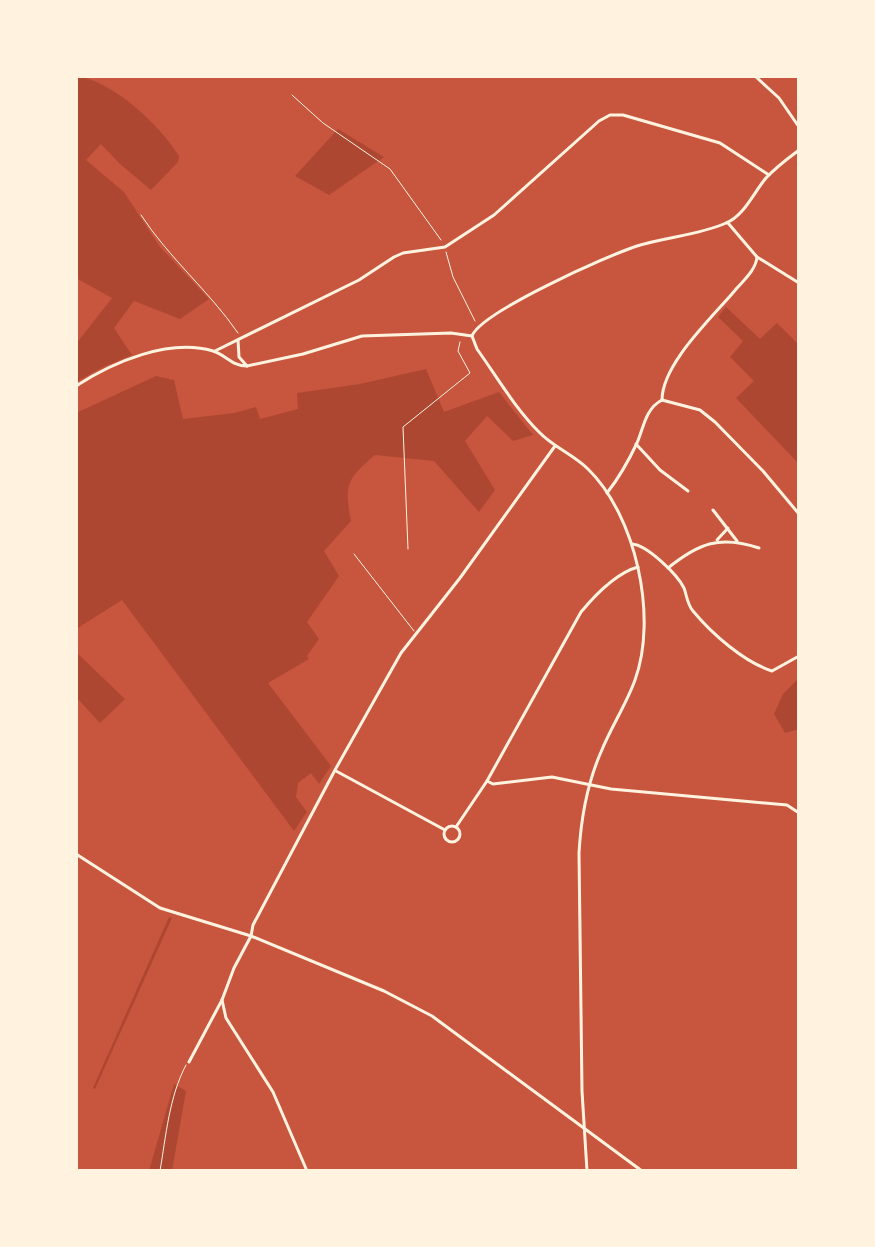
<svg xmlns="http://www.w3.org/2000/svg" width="875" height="1247" font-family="'Titillium Web',sans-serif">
	<rect width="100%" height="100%" fill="#c8553d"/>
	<g fill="#ae4732">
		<path d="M76,76C113,81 160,125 179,156L178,162L151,190L120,164L101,144L86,160L124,192L160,247L209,299L180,319L134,301L114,328L132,355L101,368L76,382V344L112,298L76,278Z"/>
		<polygon points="338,129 384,157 329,195 295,176"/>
		<polygon points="726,307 760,339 777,323 799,345 799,464 736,398 754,381 730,357 743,341 718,317"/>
		<path d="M426,369L444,412L499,392L533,435L513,441L487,416L465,441L495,490L479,512L434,461L375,455C347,479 344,484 351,521L324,551L339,576L307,622L319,639L307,656L309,659L268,683L331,766L319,784L311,773L298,783L296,797L307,812L294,831L122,600L76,629V413L156,376L174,380L183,419L234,413L256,407L260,419L298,409L297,393L360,384Z"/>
		<polygon points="76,652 125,699 100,723 76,697"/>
		<polygon points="799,678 799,729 785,733 774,714 783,694"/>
		<polygon points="169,917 172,918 95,1089 93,1088"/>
		<polygon points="174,1084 186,1091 172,1171 149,1171"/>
	</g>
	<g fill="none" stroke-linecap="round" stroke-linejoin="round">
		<g stroke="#fff3e0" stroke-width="1">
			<polyline points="292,95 323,123 390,169 441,240"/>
			<path d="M141,215C169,258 209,291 238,333"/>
			<polyline points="446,252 453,277 475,321"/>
			<polyline points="408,549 403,427 470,373 458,351 460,342"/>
			<path d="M160,1171C166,1136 169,1097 186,1065"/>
		</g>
		<polyline stroke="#fff3e0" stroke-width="1" points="354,554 414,631"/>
		<g stroke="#fff3e0" stroke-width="3">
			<polyline points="755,76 779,98 799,127"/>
			<polyline points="728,223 757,257 799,283"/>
			<polyline points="215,351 359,280 394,257 403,253 445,247 494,215 599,121 610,115 623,115 720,143 769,175"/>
			<polyline points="247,366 303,354 362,336 451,333 472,336"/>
			<path d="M76,386C113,362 169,338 213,351C226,355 232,366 247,366L239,357L238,340"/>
			<polyline points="662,400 700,410 715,422 763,471 799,514"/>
			<path d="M662,400C662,363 714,316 737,288C745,279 756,269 757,257"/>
			<polyline points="636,444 660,470 688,491"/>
			<path d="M607,493C618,479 629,460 637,443C644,427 645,409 662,400"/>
			<polyline points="713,510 737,541"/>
			<polyline points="717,540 728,528"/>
			<path d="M632,544C647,545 677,574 684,588C687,596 687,604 693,611C712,634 744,662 772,671L799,656"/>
			<path d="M668,568C699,543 720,535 759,548"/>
			<polyline points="336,771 445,830"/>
			<polyline points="487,781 493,784 552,777 611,789 787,805 799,813"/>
			<circle cx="452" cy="834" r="8"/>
			<path d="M456,827L487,781L581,612C596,594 616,573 638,567"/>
			<polyline points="76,854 160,908 251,936 384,991 432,1016 642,1171"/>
			<polyline points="222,1000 226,1018 273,1092 307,1171"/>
			<polyline points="189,1062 222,1000 234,968 251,936 253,925 335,770 401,653 460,578 555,446"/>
		</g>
		<path stroke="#fff3e0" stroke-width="3" d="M587,1171L582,1091L579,853C581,818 587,784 601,752C611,727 626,705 635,680C658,617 636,516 588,469C573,454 553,447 539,432C515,408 497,377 477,349L472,336C481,312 609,255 637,246C665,237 700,235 726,223C744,216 754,192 766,178C776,167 787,159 799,150"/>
	</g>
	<rect width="875" height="1247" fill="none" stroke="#fff3e0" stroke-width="156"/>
</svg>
